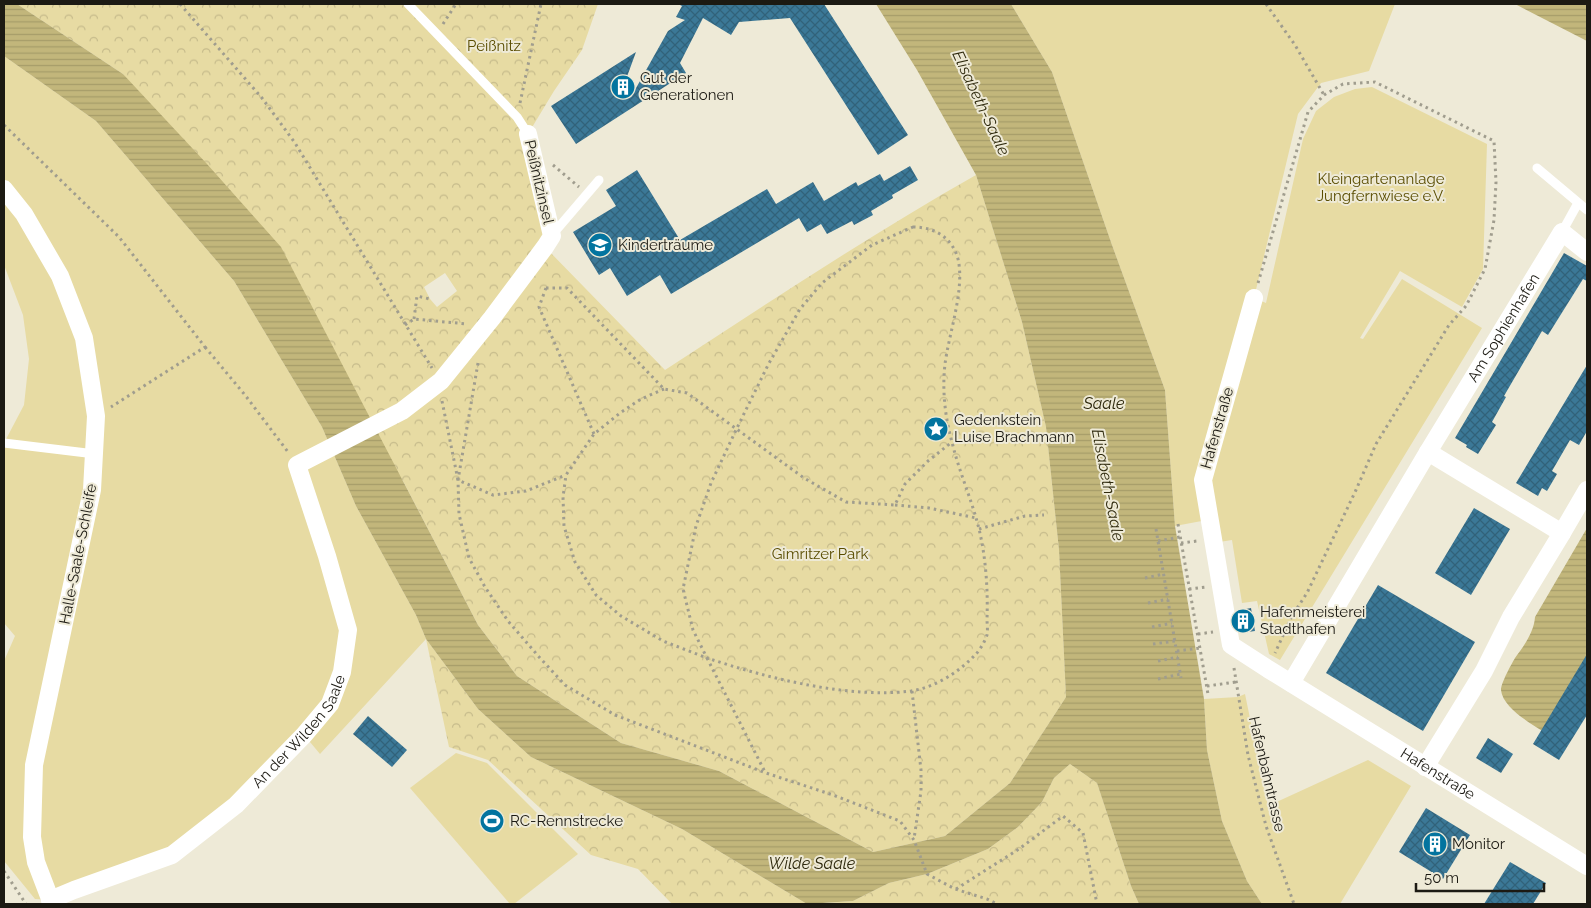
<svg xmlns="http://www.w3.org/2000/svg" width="1591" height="908" font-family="Raleway,sans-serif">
	<defs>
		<pattern id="forest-crowns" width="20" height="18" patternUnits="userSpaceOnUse" patternTransform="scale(1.25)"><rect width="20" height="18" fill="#e7dba3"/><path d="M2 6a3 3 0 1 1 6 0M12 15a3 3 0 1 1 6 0" fill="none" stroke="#c6bb8b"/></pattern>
		<pattern id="water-rules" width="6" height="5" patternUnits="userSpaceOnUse" patternTransform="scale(1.25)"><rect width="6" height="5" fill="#c2b67b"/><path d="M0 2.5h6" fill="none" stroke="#a69c69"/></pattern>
		<pattern id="building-cross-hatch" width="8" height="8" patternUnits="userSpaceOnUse" patternTransform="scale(1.25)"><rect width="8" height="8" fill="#3b7897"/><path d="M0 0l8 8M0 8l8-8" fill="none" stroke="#31627a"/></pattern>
	</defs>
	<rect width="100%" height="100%" fill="#eeead7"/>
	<g fill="#e7dba3">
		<polygon points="1011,4 1395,4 1369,71 1321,83 1298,114 1254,298 1266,303 1303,139 1316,111 1334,97 1355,89 1372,87 1487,144 1483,269 1462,307 1400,271 1360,338 1363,339 1402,279 1482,328 1280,660 1269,654 1257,601 1242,603 1232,540 1213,543 1207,520 1175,526 1165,390 1112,245 1052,72"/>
		<polygon points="4,56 96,121 234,281 322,427 356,506 416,615 426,639 320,754 305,736 172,855 50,900 35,899 4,861 4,661 15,636 4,623 4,443 24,405 29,359 23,315 4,265"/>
		<polygon points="1245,694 1268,806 1368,760 1411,786 1340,904 1262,904 1247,881 1222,821 1207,750 1204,699 1238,697"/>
		<polygon points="456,753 487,763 578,854 514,904 510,904 410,788"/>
	</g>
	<g fill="url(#forest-crowns)" fill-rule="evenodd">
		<path d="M17,4H598L582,50L554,91L528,134L545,247L665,370C768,303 870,235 976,175L1022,322L1046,427L1059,550L1066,697L1010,783L945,836L873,852L719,771L621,743L517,676L478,625L403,481L123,74ZM445,273L457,291L437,307L430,299L424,287Z"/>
		<polygon points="426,639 478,709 531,757 682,829 807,904 672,904 638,869 591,855 488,760 449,747"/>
		<polygon points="1070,764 1097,783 1131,886 1139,904 813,904 853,901 889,883 927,874 988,849 1018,827 1042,802 1054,778"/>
	</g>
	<g fill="url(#water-rules)">
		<polygon points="4,4 17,4 123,74 207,164 281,247 478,625 517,676 621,743 719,771 873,852 945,836 1010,783 1066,697 1059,550 1046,427 1022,322 976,175 917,70 876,4 1011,4 1052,72 1112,245 1165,390 1175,526 1204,699 1207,750 1222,821 1247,881 1262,904 1139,904 1131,886 1097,783 1070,764 1054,778 1042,802 1018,827 988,849 927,874 889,883 853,901 807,904 682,829 531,757 478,709 426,639 416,615 356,506 322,427 234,281 96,121 4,56"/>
		<polygon points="1515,4 1587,4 1587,41"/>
		<path d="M1587,528V694L1558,740C1542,730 1503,711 1501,690C1501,683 1511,665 1515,658C1524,646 1534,632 1535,617Z"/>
	</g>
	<g fill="url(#building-cross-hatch)">
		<polygon points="678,4 824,4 908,135 878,155 790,18 739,22 731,35 703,18 680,63 686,73 576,144 551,106 636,52 621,93 631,97 668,31 685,20 676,17 682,6"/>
		<polygon points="910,166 918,180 892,195 893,198 871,211 873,215 854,225 852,221 827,234 821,224 807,232 799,218 671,294 660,275 627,296 610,268 599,275 573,232 616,206 606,190 637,170 680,240 767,189 776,204 813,182 824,201 856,182 858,186 880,174 884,181"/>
		<polygon points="1564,253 1587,266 1587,281 1583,279 1548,335 1542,331 1504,396 1506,397 1492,422 1496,425 1478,454 1466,447 1467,445 1455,438"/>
		<polygon points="1587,365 1587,431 1579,445 1570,440 1552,471 1557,474 1547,491 1542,488 1538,496 1516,483"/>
		<polygon points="1474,508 1510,529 1471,595 1435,573"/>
		<polygon points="1378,585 1475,642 1423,731 1326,673"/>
		<polygon points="1251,608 1255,631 1240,633 1236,611"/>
		<polygon points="1587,654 1587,715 1559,760 1533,744"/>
		<polygon points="368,716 407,750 392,767 353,734"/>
		<polygon points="1488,738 1513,754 1501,773 1476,758"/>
		<polygon points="1426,808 1470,835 1443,879 1399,852"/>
		<polygon points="1510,862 1546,883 1533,904 1484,904"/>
	</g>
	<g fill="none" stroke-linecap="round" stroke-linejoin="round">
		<g stroke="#a09d8e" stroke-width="3" stroke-dasharray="2.5 4" stroke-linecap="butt">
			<polyline points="180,4 262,98 295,143 432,368"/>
			<polyline points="1266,4 1295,45 1324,95"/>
			<polyline points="443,24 456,4"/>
			<polyline points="520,103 541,4"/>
			<polyline points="4,125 119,237 205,347 111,407"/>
			<polyline points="553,165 579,187"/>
			<path d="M913,227C934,227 952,237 958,259C965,289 949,333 945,364C942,390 945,417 952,442C959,472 972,500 979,529C986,558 988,590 987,619C987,624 988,630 987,635C985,641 980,650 976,654C959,672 936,687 911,691C849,699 767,678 707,658L693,630L683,589L696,526L711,483L737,428L768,365L800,309L822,283L872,245Z"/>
			<polyline points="1258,283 1308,112 1324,95 1343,84 1375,82 1494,141 1496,182 1494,220 1485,269 1466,306 1449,325 1376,444 1356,490 1307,593 1292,616 1275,653"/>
			<polyline points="546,288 567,288 664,389 687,393 804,478 846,502 895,505 905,484 928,461 952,442"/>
			<polyline points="546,288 539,307 594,434"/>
			<polyline points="414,319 417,296 430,299"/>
			<polyline points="405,325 414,319 467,324"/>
			<polyline points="205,347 245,395 288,452"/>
			<polyline points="478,363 458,480 459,514 469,558 485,587 508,621 540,658 565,685 615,715 766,773 833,795 900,821 914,840 927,874 955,889 987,899 997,904"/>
			<polyline points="664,389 641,399 620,413 594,434 566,475 563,497 564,526 575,562 596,595 621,616 663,641 707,658 765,772"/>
			<polyline points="442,401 458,480 493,495 526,491 566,475"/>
			<polyline points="895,505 929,508 976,518"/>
			<polyline points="1178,524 1208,694"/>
			<polyline points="979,529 1025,516 1044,515"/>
			<polyline points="1156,529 1181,678"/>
			<polyline points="1158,541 1180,537"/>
			<polyline points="1181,543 1197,541"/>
			<polyline points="1145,578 1164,574"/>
			<polyline points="1189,589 1206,587"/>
			<polyline points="1148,603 1168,599"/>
			<polyline points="1152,627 1172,623"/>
			<polyline points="1198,634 1213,632"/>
			<polyline points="1153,644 1175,641"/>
			<polyline points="1177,651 1200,648"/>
			<polyline points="1158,661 1178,657"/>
			<polyline points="1234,668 1248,755 1266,826 1294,904"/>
			<polyline points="1158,679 1181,674"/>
			<polyline points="1207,686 1236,682"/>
			<polyline points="912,691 921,770 921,791 914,839"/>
			<polyline points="4,871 26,904"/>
			<polyline points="956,889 1019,849 1063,816 1083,833 1097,904"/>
		</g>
		<g stroke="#fff" stroke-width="9">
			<polyline points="408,4 517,117 528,134"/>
			<polyline points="1537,168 1587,210"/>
			<polyline points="1562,232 1578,203"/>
			<polyline points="552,235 599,180"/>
			<polyline points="4,443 95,454"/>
		</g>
		<g stroke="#fff" stroke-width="18">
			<polyline points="4,189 24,214 60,276 84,338 96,416 92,490 34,765 32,837 36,862 52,904"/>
			<path id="s1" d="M1254,298L1203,480L1231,645L1268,669L1587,866"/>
			<polyline points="1428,452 1562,533 1587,490"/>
			<path id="s2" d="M1291,683L1428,452L1562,232L1587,252"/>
			<polyline points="1425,767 1484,671 1511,617 1562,533"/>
			<path id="s3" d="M50,900L74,890L172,855L236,805L304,735L330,704L342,672L348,630L327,556L297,465L402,411L441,381L492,318L545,247L552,236L528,134"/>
		</g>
	</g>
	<defs>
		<symbol id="building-disc" viewBox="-11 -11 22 22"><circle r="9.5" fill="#03749f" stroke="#eeead7"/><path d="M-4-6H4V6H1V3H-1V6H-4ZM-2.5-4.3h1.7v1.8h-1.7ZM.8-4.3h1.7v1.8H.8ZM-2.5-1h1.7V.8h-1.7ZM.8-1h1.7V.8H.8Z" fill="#fff"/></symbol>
		<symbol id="school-disc" viewBox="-11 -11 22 22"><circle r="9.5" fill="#03749f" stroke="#eeead7"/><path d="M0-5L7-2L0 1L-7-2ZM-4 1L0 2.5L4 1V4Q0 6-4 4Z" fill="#fff"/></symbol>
		<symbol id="sight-disc" viewBox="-11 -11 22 22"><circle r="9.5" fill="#03749f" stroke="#eeead7"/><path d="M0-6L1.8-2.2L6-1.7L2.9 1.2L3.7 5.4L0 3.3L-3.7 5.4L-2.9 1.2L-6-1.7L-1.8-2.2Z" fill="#fff"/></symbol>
		<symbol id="stadium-disc" viewBox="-11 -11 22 22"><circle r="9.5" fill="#03749f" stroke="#eeead7"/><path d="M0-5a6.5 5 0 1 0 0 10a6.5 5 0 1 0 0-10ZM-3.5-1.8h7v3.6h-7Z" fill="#fff"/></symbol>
	</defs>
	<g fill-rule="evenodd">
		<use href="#building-disc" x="609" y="73" width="28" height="28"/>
		<use href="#school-disc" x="586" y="231" width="28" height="28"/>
		<use href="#sight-disc" x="922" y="415" width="28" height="28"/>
		<use href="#building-disc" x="1229" y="607" width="28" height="28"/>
		<use href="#stadium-disc" x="478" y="807" width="28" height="28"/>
		<use href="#building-disc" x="1421" y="830" width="28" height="28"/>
	</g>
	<g text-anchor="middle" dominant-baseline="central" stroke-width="4" stroke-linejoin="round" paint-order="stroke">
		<g font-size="15" fill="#5a4d00" stroke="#eeead7">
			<text x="494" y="46">Peißnitz</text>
			<text x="1381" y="179">Kleingartenanlage<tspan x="1381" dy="17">Jungfernwiese e.V.</tspan></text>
			<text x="820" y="554">Gimritzer Park</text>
		</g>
		<g font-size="15" fill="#1c1a13" stroke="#eeead7" text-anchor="start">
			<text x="640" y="78">Gut der<tspan x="640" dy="17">Generationen</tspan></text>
			<text x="618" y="245">Kinderträume</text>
			<text x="954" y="420">Gedenkstein<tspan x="954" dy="17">Luise Brachmann</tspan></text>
			<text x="1260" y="612">Hafenmeisterei<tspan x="1260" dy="17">Stadthafen</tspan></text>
			<text x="510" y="821">RC-Rennstrecke</text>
			<text x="1452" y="844">Monitor</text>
		</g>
		<g font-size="15" fill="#1c1a13" stroke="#eeead7">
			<text transform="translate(539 182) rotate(77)">Peißnitzinsel</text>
			<text stroke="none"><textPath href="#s2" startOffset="414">Am Sophienhafen</textPath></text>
			<text transform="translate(1217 428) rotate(-74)">Hafenstraße</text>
			<text transform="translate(78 554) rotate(-79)">Halle-Saale-Schleife</text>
			<text stroke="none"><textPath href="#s3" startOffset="309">An der Wilden Saale</textPath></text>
			<text transform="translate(1267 774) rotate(77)">Hafenbahntrasse</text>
			<text stroke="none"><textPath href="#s1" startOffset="600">Hafenstraße</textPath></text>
		</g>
		<g font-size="16" font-style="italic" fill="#2f2a0e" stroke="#eeead7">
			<text transform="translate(981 103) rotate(65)">Elisabeth-Saale</text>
			<text x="1104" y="403">Saale</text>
			<text transform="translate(1108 485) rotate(79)">Elisabeth-Saale</text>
			<text x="812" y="863">Wilde Saale</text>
		</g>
	</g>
	<rect width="1591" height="908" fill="none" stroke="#1c1a13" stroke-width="10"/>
	<path d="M1416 883v8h128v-8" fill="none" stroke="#1c1a13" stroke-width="2.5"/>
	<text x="1424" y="883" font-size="15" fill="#1c1a13" stroke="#eeead7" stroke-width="4" paint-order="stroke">50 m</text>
</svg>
